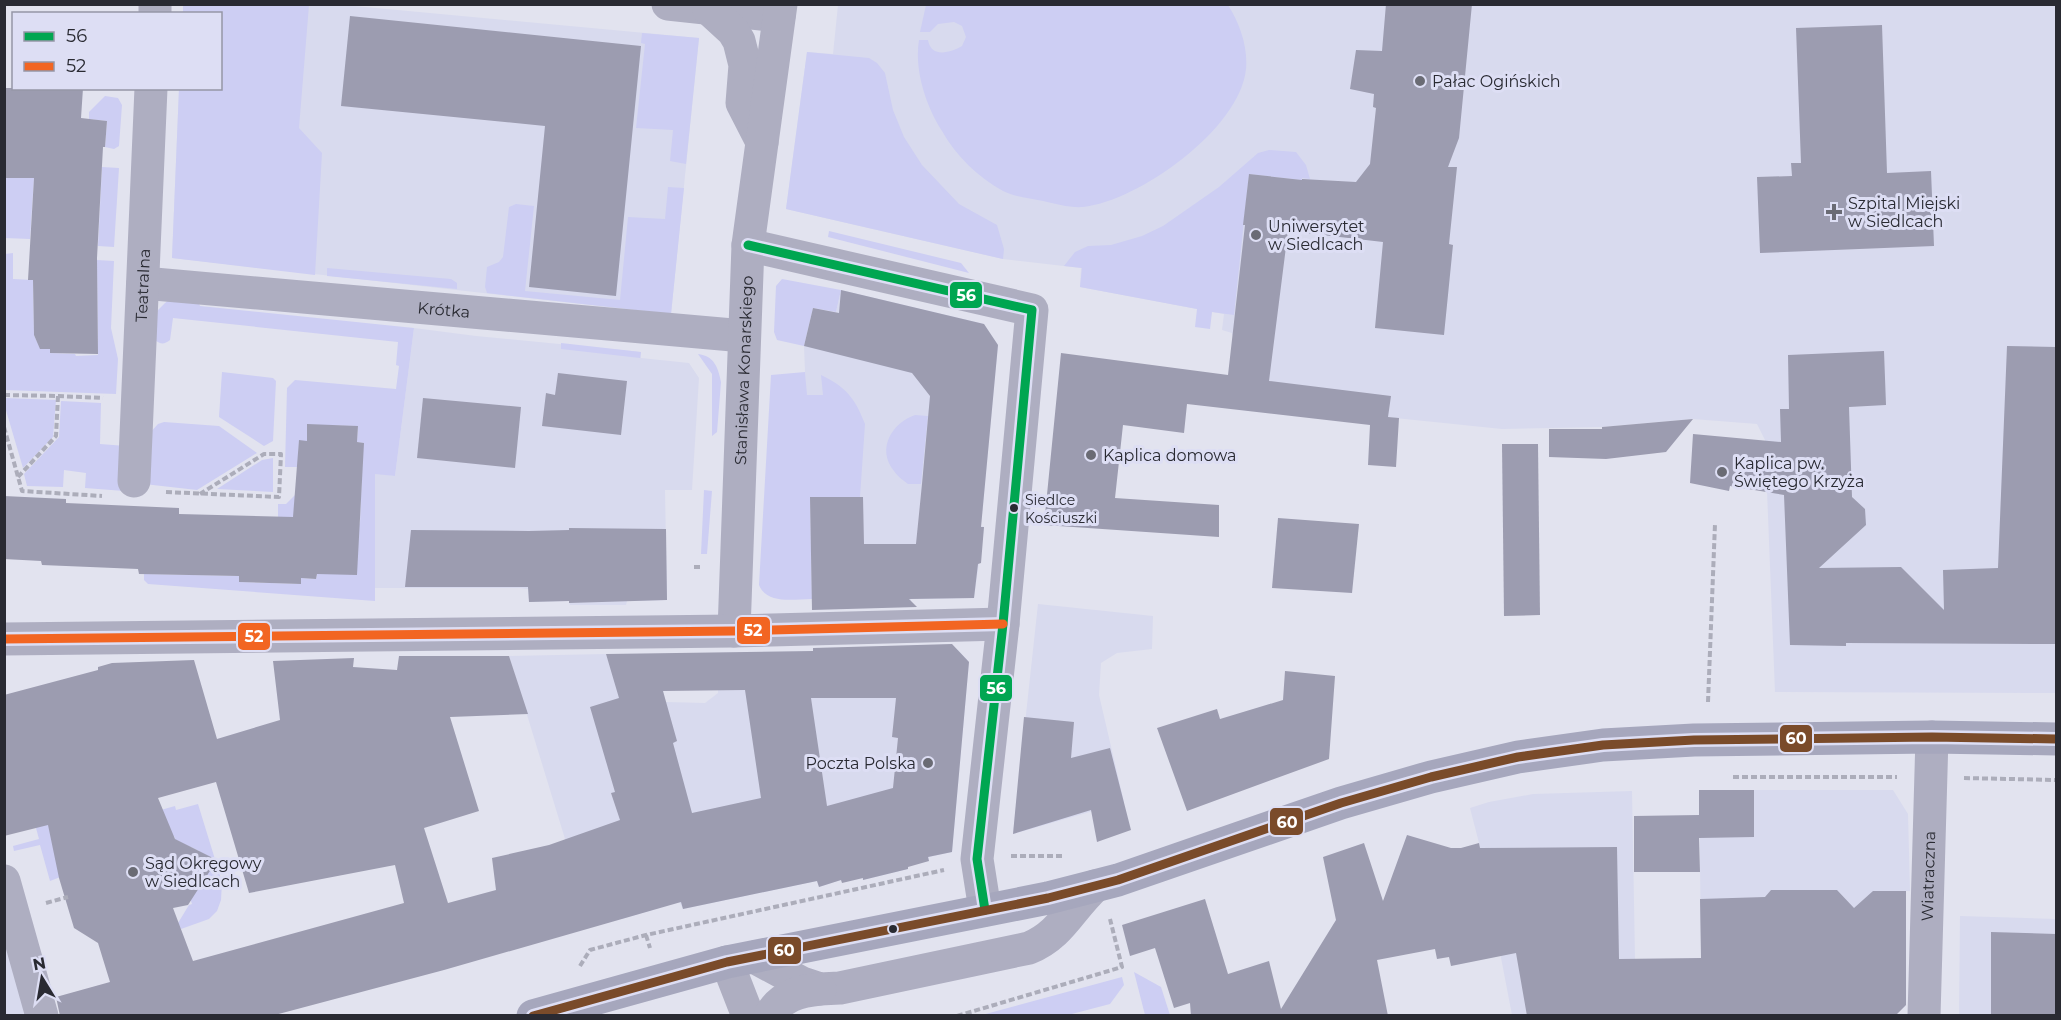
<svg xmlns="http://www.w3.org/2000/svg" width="2061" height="1020" font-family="Montserrat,sans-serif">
	<rect width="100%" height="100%" fill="#e2e3ef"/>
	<g fill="#d8daee">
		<polygon points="183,5 344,5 699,38 671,314 172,258 179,89 220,88 220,14 183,13"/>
		<polygon points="838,5 2056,5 2056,693 1775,692 1765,440 1757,424 1693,419 1602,427 1502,429 1366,415 1231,377 1235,336 1232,335 1232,333 1222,330 1224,314 1080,287 1081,268 1003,259 786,209 807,52 833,54"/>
		<polygon points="841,290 984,324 998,345 981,526 984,527 974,598 911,599 911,602 875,599 812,599 810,497 804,346 813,308 836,312"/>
		<polygon points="414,328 476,336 641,352 641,358 689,363 699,378 692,490 665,490 667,600 627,601 626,605 570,605 569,601 529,602 528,589 520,588 375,588 375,473 395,476"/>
		<polygon points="1038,604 1153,616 1152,649 1117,653 1101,663 1099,695 1124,802 1013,834"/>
		<polygon points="958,650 969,662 952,852 929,857 929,861 907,864 908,869 863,880 862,878 841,880 819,887 817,881 683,909 678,899 652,907 652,910 622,919 621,916 592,927 509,656 606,654 626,714 666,702 705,703 718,693 717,653"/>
		<polygon points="1699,790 1893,790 1908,814 1910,891 1906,891 1906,1005 1895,1015 1702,1015"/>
		<polygon points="1632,791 1636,1015 1512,1015 1479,843 1470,808 1489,802 1533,794"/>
		<polygon points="1960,916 2056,919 2056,1015 1959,1016"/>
		<polygon points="4,929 29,1015 5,1015"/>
	</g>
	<g fill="#cdcef3">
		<polygon points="183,5 309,5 299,128 322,153 315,275 172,258 179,89 220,88 220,14 183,13"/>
		<path d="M926,5H1228C1240,24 1248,47 1246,69C1240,129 1139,201 1083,207C1071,208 1055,204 1043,201C1030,198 1015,197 1003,191C978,177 956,156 942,131C926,106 914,70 919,40H928C931,58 950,53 962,46L966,37L962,26L954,22L938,24L930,32H920Z"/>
		<polygon points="642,33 699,38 686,164 670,161 673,130 636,128 645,44 641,43"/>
		<polygon points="807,52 869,58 877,63 885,73 893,110 904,137 922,165 959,204 997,225 1004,249 1003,259 786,209"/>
		<polygon points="105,96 118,98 122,105 119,146 114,149 105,147 107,121 89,119 89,112"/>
		<polygon points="1269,150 1296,152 1306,165 1310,179 1302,178 1302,180 1249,174 1234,315 1212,312 1210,329 1195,327 1197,309 1080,287 1082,268 1064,266 1075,252 1088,246 1111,245 1142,236 1163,226 1219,187 1258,153"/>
		<polygon points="102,167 119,168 114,247 98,246"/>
		<polygon points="4,178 34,178 30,239 5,238"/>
		<polygon points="668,187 684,188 671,314 487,293 485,287 487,267 499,262 503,257 509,207 516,204 534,206 525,291 620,300 628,217 665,219"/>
		<polygon points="829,231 961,263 969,273 828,237"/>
		<polygon points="13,253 13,279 33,280 34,335 40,348 50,349 50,353 75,354 76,356 98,355 97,260 114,261 111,328 118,359 116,394 5,390 5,254"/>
		<polygon points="327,268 451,279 457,283 457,289 327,276"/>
		<polygon points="782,279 841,290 836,312 813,308 804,346 777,340 774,332 776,286"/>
		<path d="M173,297L197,299L200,306L414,328L395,476L375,474V601L148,584L144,580V574L239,576V582L300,584L301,578L316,579L317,574L360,523L363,443L357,442L358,426L307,425V441H299L298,467H285L287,388L295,380L396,389L399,366L396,365L398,342L173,318L170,340C164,345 160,344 155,340V313L165,303Z"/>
		<polygon points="561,343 641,352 640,358 561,349"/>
		<path d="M698,354C714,356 718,367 721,382L717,432L712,436V374Z"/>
		<polygon points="222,372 273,378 276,381 273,441 264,446 219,417"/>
		<path d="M805,372L807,395H823L821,375C846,387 855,398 865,424L860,497L810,498L812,599C794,599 767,605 759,585L771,375Z"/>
		<polygon points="5,398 56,400 53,437 23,468 5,407"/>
		<polygon points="61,401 101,403 100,444 126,446 124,491 85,488 86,473 64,470 63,487 27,486 24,474 59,437"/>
		<path d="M915,415L928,416L921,484H908C903,480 897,476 894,471C876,449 892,423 915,415Z"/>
		<polygon points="164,422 219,426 257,453 197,490 144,484 149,434 158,424"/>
		<polygon points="273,458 273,492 217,489 262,460"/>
		<polygon points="704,490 712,491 707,554 701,554"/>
		<polygon points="297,493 315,518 278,517 278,504 286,504"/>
		<polygon points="59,768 63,876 50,881 40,845 14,851 13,846 39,839 36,828"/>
		<polygon points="198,804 222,882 221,900 217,911 209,919 181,929 178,923 189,905 192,904 191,901 188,901 185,889 201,885 206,878 199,851 191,847 175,851 172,840 175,839 174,836 170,836 129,819 175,806 176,810"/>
		<polygon points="1134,972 1161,987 1170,1015 1145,1015"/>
		<polygon points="1122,977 1124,985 1110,1004 1068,1015 982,1015"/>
	</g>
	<g fill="#9c9cb0" fill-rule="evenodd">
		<polygon points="1386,4 1472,4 1459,138 1448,167 1457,167 1449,244 1453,245 1444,335 1375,328 1383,242 1288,231 1269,381 1391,396 1388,417 1399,418 1396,467 1368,465 1370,425 1187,404 1184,433 1123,425 1115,498 1219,505 1219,537 1044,525 1061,353 1228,375 1245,225 1243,225 1249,174 1302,180 1302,179 1356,182 1370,164 1376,108 1373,107 1374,94 1350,89 1356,50 1382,51"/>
		<polygon points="350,16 641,46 616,296 529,287 545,126 341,106"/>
		<polygon points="1882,25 1887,173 1931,171 1934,246 1760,253 1757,177 1792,176 1791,163 1801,163 1796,28"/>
		<polygon points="4,88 83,88 81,118 107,121 105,147 103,147 97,258 98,354 50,353 50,349 40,349 34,335 33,280 28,280 34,178 4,178"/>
		<polygon points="841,290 984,324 998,345 981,527 984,527 981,563 978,564 974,598 909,599 917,607 812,610 810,497 863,497 864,544 916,544 922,484 930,396 912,373 804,346 813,308 839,313"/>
		<polygon points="2007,346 2056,347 2056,644 1846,643 1846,646 1790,645 1784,495 1730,486 1729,491 1690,483 1693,434 1781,442 1780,409 1789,409 1788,355 1884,351 1886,405 1849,407 1852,497 1865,509 1866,525 1819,568 1901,567 1944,610 1943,570 1998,568"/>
		<polygon points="558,373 627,381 621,435 542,426 546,393 555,395"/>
		<polygon points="423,398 521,407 515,468 417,458"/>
		<polygon points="1693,419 1666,452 1606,459 1549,457 1549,429 1602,429 1602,427"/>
		<polygon points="307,424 358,426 357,442 364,443 357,575 317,574 316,579 301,578 301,584 239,582 239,576 139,574 138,569 42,565 41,561 4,559 4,496 66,499 66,503 179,508 179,514 293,517 299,440 307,441"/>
		<polygon points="1502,444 1538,444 1540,615 1504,616"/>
		<polygon points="1278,518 1359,524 1352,593 1272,588"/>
		<polygon points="569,528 666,529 667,600 569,603 569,601 529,602 528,587 405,587 411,530 529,531 569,530"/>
		<path d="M952,644L969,662L952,852L928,857L929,861L908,867V869L863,880V878L842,883L841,880L819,887L817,881L683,909L681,902L444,970L271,1016H60L56,997L110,982L98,943L74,928L59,878L48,825L4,836V695L98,670V667L112,663L194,660L217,739L280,720L273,661L354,658L353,667L397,670L399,656H509L528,714L450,717L479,811L424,828L448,903L496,890L492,858L549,845L620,820L611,793L615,792L590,707L619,698L606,654L813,651V648ZM745,690L761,798L692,813L673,743L677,741L663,691ZM811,698H896L892,737L898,738L893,788L827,806ZM216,782L249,893L395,865L404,903L193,961L173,908L188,905L217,860L175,839L158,798Z"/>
		<polygon points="1285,671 1335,676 1329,759 1187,811 1157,728 1217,709 1220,719 1283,700"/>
		<polygon points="1024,717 1074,722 1071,758 1110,748 1131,830 1097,842 1091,810 1013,834"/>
		<polygon points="1699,790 1754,790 1754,837 1699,838 1700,872 1634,872 1634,816 1699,815"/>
		<polygon points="1407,835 1451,848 1461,848 1479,843 1480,848 1617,847 1619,959 1701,958 1700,899 1765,897 1771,890 1837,890 1854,908 1873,891 1906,891 1906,1005 1895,1016 1527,1016 1516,953 1451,966 1449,957 1437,959 1435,949 1377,960 1388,1016 1191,1016 1190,1003 1174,1008 1155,948 1130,956 1122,925 1205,899 1228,974 1269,961 1281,1009 1336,920 1323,857 1364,843 1383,901"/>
		<polygon points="1991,932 2056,934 2056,1016 1991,1016"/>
	</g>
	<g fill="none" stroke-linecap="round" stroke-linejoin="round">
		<g stroke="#acadba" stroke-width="4" stroke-dasharray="6 3" stroke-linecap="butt">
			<polyline points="4,395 58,396 56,436 18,477"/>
			<polyline points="58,396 103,398"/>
			<polyline points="4,427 22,491 102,496"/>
			<polyline points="166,492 279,497 281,454 264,454 200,494"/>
			<polyline points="694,567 703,567"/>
			<polyline points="1708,702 1715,524"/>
			<polyline points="1733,777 1897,777"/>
			<polyline points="1964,778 2056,780"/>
			<polyline points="1011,856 1064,856"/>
			<polyline points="46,903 68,897"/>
			<polyline points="646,935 650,948"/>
			<polyline points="580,966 590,950 646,935 944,870"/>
			<polyline points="957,1016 1122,967 1110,919"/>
		</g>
		<g stroke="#aeaec1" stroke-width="33">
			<polyline points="668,4 779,16"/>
			<polyline points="709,9 733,31 739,41 745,65 742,103 762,142"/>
			<polyline points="155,14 155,4"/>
			<polyline points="748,245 1032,310 1003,624 977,859 985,910"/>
			<path id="s1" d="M143,283L744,336"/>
			<path id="s2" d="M134,481L151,88"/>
			<path id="s3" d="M734,631L748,245L781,4"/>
			<polyline points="4,639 734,631 1003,624"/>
			<polyline points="4,881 42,1016"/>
			<path d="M754,957L802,983L820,989L840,988L1029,948C1061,935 1070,909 1095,886"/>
			<polyline points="727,962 748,1016"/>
			<path d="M770,1016C780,996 800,991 820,989"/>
			<path id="s4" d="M1924,1016L1932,737"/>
		</g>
		<polyline stroke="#a6a7bd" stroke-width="33" points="533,1016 727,962 1048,898 1118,880 1341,803 1431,777 1518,757 1603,745 1694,740 1932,737 2056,739"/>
		<defs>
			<polyline id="bus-1" points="748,245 1032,310 1003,624 977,859 985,910"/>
			<polyline id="bus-2" points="4,639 734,631 1003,624"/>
			<polyline id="bus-3" points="533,1016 727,962 1048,898 1118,880 1341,803 1431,777 1518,757 1603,745 1694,740 1932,737 2056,739"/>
		</defs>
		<use href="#bus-1" stroke="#dddef4" stroke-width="14"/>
		<use href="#bus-2" stroke="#dddef4" stroke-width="14"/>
		<use href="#bus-3" stroke="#dddef4" stroke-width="14"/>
		<use href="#bus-1" stroke="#00a651" stroke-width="9"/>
		<use href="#bus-2" stroke="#f26522" stroke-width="9"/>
		<use href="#bus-3" stroke="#7a4b2a" stroke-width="9"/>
	</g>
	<g fill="#6a6b74" stroke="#dddef4" stroke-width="2">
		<circle cx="1420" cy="81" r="6"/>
		<path d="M1831 203h6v6h6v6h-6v6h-6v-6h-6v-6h6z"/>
		<circle cx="1256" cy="235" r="6"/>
		<circle cx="1091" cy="455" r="6"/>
		<circle cx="1722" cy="472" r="6"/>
		<circle cx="928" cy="763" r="6"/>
		<circle cx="133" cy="872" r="6"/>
	</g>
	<g fill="#292a32" stroke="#dddef4" stroke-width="2">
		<circle cx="1014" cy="508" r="5"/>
		<circle cx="893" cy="929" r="5"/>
	</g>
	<g text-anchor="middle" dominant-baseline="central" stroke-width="6" stroke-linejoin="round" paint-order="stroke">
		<g font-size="14" fill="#292a32" stroke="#dddef4" text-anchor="start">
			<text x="1025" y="500">Siedlce<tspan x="1025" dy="18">Kościuszki</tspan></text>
		</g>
		<g font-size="16" fill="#292a32" stroke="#dddef4" text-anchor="start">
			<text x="1432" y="81">Pałac Ogińskich</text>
			<text x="1848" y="203">Szpital Miejski<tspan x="1848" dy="18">w Siedlcach</tspan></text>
			<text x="1268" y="226">Uniwersytet<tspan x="1268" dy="18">w Siedlcach</tspan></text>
			<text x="1103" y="455">Kaplica domowa</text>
			<text x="1734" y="463">Kaplica pw.<tspan x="1734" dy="18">Świętego Krzyża</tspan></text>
			<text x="916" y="763" text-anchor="end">Poczta Polska</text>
			<text x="145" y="863">Sąd Okręgowy<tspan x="145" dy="18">w Siedlcach</tspan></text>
		</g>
		<g font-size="16" fill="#292a32" stroke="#dddef4">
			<text stroke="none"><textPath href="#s2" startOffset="196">Teatralna</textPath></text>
			<text stroke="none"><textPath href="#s1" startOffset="302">Krótka</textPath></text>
			<text stroke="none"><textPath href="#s3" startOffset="261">Stanisława Konarskiego</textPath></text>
			<text stroke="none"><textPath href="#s4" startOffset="140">Wiatraczna</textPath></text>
		</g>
	</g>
	<g stroke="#dddef4" stroke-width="2">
		<rect x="949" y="281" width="34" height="28" rx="6" fill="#00a651"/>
		<rect x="736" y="616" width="35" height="29" rx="6" fill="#f26522"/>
		<rect x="237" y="622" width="34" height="29" rx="6" fill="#f26522"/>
		<rect x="979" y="674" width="34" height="28" rx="6" fill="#00a651"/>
		<rect x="1779" y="724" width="34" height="29" rx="6" fill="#7a4b2a"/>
		<rect x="1269" y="807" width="35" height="29" rx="6" fill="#7a4b2a"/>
		<rect x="767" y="936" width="35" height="29" rx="6" fill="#7a4b2a"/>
	</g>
	<g font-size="16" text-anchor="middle" font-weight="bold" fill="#fff">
		<text x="966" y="301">56</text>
		<text x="753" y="636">52</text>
		<text x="254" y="642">52</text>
		<text x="996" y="694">56</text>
		<text x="1796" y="744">60</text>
		<text x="1287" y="828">60</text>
		<text x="784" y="956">60</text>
	</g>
	<rect width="2061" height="1020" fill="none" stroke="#292a32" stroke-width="12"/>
	<rect x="12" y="12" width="210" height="78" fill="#dddef4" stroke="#9596a6" stroke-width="1.5"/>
	<rect x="24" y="32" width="30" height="9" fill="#00a651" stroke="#9596a6" stroke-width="1.5"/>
	<text x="66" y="42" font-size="18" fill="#292a32">56</text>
	<rect x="24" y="62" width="30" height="9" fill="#f26522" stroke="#9596a6" stroke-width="1.5"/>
	<text x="66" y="72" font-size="18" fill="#292a32">52</text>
	<g transform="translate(42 978) rotate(349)" stroke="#dddef4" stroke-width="4.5" paint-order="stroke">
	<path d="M0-4.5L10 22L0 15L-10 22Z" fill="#292a32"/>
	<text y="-9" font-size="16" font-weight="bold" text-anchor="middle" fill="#292a32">N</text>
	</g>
</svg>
